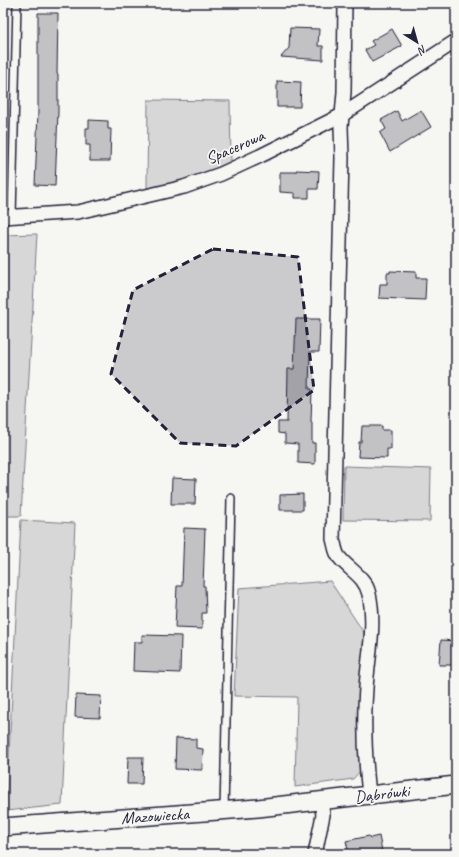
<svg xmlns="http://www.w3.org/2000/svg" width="459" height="857" font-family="Caveat,sans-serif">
	<rect width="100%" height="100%" fill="#f6f6f2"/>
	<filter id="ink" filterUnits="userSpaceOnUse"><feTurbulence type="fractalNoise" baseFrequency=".025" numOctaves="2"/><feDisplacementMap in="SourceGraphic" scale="8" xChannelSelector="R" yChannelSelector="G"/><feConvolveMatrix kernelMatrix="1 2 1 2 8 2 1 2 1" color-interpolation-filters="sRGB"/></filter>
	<g filter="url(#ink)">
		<g fill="#d7d7d7" stroke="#7c7c89">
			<path d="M148,100L230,101L231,162C203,174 178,185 147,188Z"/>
			<polygon points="37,234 21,516 3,516 3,235"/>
			<polygon points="344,466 431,469 430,521 343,520"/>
			<polygon points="21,520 75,523 62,805 6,811"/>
			<polygon points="330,581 364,633 361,770 353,779 295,787 297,697 234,696 239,588"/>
		</g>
		<g fill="#c2c2c4" stroke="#22223b">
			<polygon points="38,13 58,13 57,74 58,74 58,112 55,186 35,185 38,112"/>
			<polygon points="290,28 319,29 318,46 323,46 323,60 281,57 289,48"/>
			<polygon points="392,29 402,46 372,62 365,50 374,45 371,41"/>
			<polygon points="277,81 301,82 300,107 277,107"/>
			<polygon points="421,110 431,127 390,152 380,133 386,129 381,120 397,111 402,121"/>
			<polygon points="89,120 108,121 108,129 111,129 110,161 90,161 90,145 86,145 86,128 89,128"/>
			<polygon points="296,170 319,171 318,189 309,189 309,198 295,198 295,193 280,192 280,172 296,172"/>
			<polygon points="390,271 416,272 416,278 426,278 425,300 379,298 380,284 387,284 387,273 390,273"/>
			<polygon points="296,319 320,319 319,352 310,352 309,389 312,389 311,422 312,422 312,443 315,443 315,464 298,463 298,444 285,443 285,434 278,433 278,422 287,422 288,369 294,369"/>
			<polygon points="362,426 382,426 382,430 391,430 391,449 387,449 387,458 358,457 359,442 361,442"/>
			<polygon points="172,478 196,479 195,504 171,504"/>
			<polygon points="303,494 303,510 280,510 280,495"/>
			<polygon points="184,528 205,529 203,586 205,586 206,613 202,613 202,629 175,628 177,586 182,586"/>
			<polygon points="142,635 181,636 180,673 133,671 134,642 142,642"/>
			<polygon points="441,640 456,641 456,665 439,665"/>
			<polygon points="76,695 101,696 100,718 75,717"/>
			<polygon points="176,738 196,739 196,748 203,749 202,770 175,769"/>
			<polygon points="128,757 143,757 142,784 127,784"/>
			<polygon points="369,836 370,838 379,836 382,851 373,852 373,854 349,854 346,841"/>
		</g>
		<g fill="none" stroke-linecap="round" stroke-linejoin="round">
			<defs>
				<g id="service">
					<polyline points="12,217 17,3"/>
					<polyline points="224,811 231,498"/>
				</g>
				<g id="minor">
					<path d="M345,3L344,92L341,127L342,158L333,539C335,545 335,552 339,557C349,570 365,576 369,594C376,625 368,657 366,688C363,726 365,758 369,795"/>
					<polyline points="3,217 78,212 184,187 221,174 260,156 342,115 456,41"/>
					<polyline points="315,854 323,815 321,801"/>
				</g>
				<polyline id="tertiary" points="3,827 258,808 456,785"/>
			</defs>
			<use href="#service" stroke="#22223b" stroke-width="10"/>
			<use href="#minor" stroke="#22223b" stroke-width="16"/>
			<use href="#tertiary" stroke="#22223b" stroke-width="20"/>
			<use href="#service" stroke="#f6f6f2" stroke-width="7"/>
			<use href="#minor" stroke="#f6f6f2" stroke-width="13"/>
			<use href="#tertiary" stroke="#f6f6f2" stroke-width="17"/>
		</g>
	</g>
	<path fill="#22223b" fill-opacity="0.2" stroke="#22223b" stroke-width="3" stroke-dasharray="8 5" stroke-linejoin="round" d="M213,249L298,257L314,390L236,446L180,443L111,374L133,290Z"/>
	<g text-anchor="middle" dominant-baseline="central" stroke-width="3.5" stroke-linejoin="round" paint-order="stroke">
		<g font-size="17" fill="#22223b" stroke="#f6f6f2">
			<text transform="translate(235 147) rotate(-24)">Spacerowa</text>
			<text transform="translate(382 794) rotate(-7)">Dąbrówki</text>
			<text transform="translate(155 816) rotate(-4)">Mazowiecka</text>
		</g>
	</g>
	<rect width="459" height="857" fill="none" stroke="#f6f6f2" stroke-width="16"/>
	<rect x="8" y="8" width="443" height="841" fill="none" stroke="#22223b" stroke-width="1.5" filter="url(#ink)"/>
	<g transform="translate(417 42) rotate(143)" stroke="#f6f6f2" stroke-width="3" paint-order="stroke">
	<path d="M0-3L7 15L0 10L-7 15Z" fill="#22223b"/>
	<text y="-6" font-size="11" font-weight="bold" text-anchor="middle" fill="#22223b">N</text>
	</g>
</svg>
